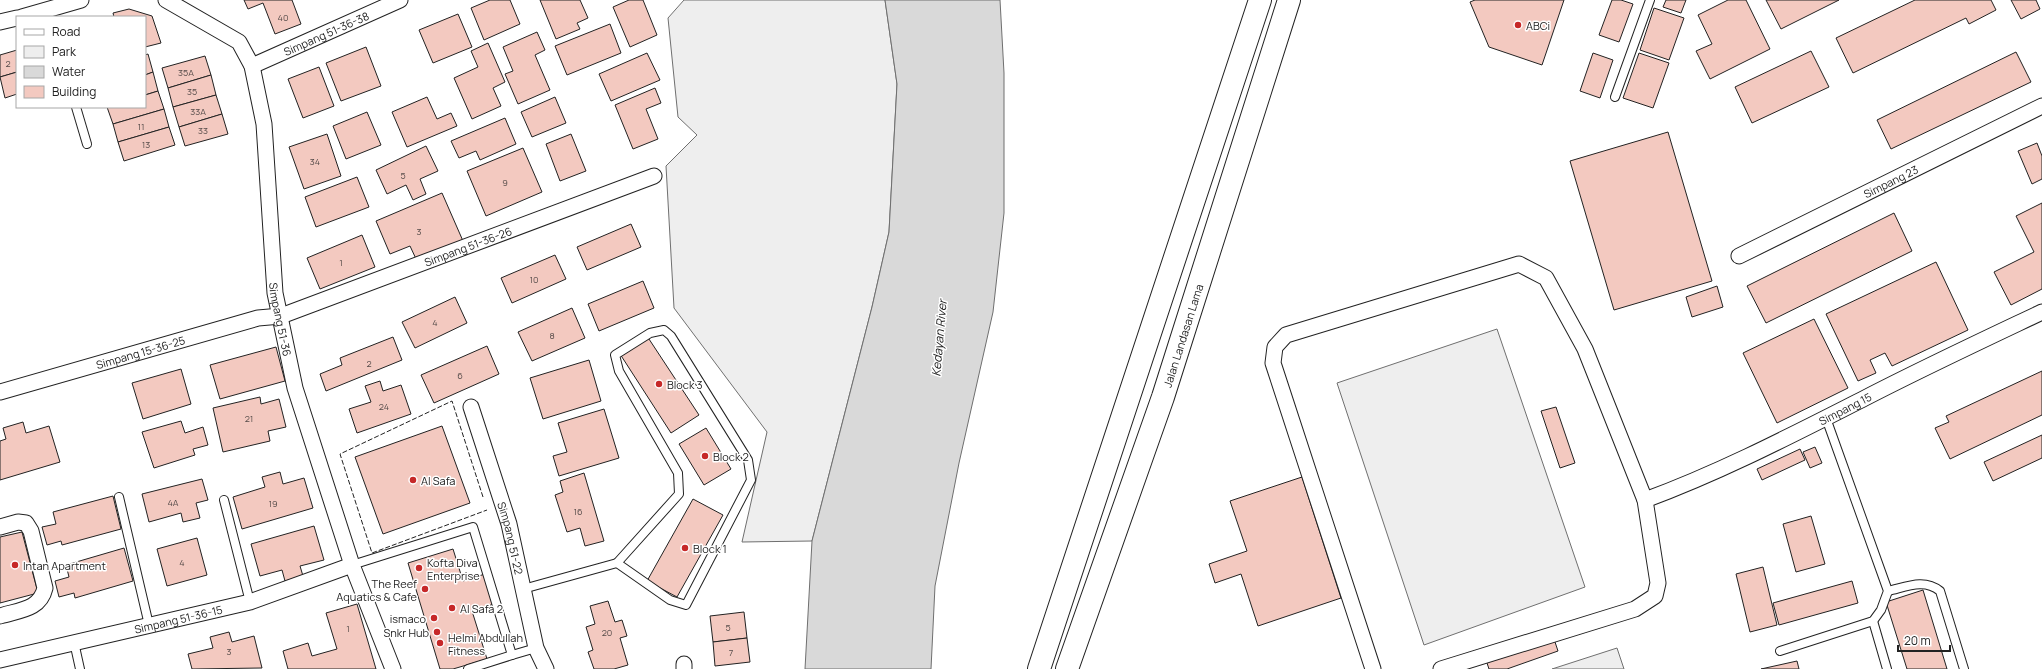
<svg xmlns="http://www.w3.org/2000/svg" width="2042" height="669" font-family="Manrope,sans-serif">
	<rect width="100%" height="100%" fill="#fff"/>
	<g fill="#eee" stroke="#6f6f6f">
		<polygon points="684,0 885,0 897,84 889,232 872,307 812,541 742,542 767,432 674,308 666,166 697,135 678,117 668,18"/>
		<polygon points="1497,329 1585,587 1424,645 1337,383"/>
		<polygon points="1617,648 1624,669 1552,669"/>
	</g>
	<polygon fill="#d9d9d9" stroke="#6f6f6f" points="885,0 1000,0 1004,73 1004,213 993,312 959,463 935,586 931,669 805,669 812,541 872,307 889,232 897,84"/>
	<g fill="#f3c9c0" stroke="#222">
		<polygon points="244,0 292,0 301,24 275,34 263,3 248,9"/>
		<polygon points="490,0 510,0 520,24 484,40 471,8"/>
		<polygon points="540,0 580,0 588,18 577,23 580,29 556,39"/>
		<polygon points="629,0 643,0 657,35 630,47 613,7"/>
		<polygon points="1475,0 1564,0 1542,65 1489,47 1470,2"/>
		<polygon points="1612,0 1621,0 1633,4 1619,42 1599,35"/>
		<polygon points="1666,0 1686,0 1681,13 1663,7"/>
		<polygon points="1728,0 1746,0 1770,49 1710,79 1696,51 1712,44 1698,15"/>
		<polygon points="1766,0 1839,0 1781,29"/>
		<polygon points="1915,0 1991,0 1996,10 1969,24 1966,18 1853,73 1836,38"/>
		<polygon points="2011,0 2036,0 2040,9 2021,19"/>
		<polygon points="1654,8 1684,18 1669,60 1640,50"/>
		<polygon points="129,9 152,16 161,43 145,47 145,17 114,17 113,13"/>
		<polygon points="458,14 472,47 433,63 419,30"/>
		<polygon points="610,24 621,53 567,75 555,46"/>
		<polygon points="537,32 545,50 535,55 550,90 518,104 505,74 513,71 503,47"/>
		<polygon points="488,43 505,82 493,88 501,106 472,119 454,78 478,67 471,51"/>
		<polygon points="366,47 381,86 341,101 326,63"/>
		<polygon points="17,50 17,72 0,77 0,55"/>
		<polygon points="1811,51 1829,87 1752,123 1735,87"/>
		<polygon points="2016,52 2031,82 1891,149 1877,120"/>
		<polygon points="647,53 660,80 611,101 599,74"/>
		<polygon points="1593,53 1613,60 1600,98 1580,91"/>
		<polygon points="1639,53 1669,63 1653,108 1623,98"/>
		<polygon points="148,54 153,72 145,75 145,55"/>
		<polygon points="205,56 211,75 168,88 162,68"/>
		<polygon points="319,67 334,106 303,118 288,79"/>
		<polygon points="17,72 17,94 5,98 0,77"/>
		<polygon points="153,72 158,91 145,95 145,75"/>
		<polygon points="211,75 216,95 173,107 168,88"/>
		<polygon points="655,88 661,103 646,109 658,139 633,149 615,105"/>
		<polygon points="158,91 164,109 113,124 107,107 145,107 145,95"/>
		<polygon points="216,95 222,114 179,127 173,107"/>
		<polygon points="427,97 437,119 451,113 457,126 407,147 392,112"/>
		<polygon points="555,97 566,123 532,137 521,112"/>
		<polygon points="164,109 169,127 118,142 113,124"/>
		<polygon points="367,112 381,145 346,159 333,126"/>
		<polygon points="222,114 228,134 185,146 179,127"/>
		<polygon points="505,118 516,144 480,160 476,151 459,158 451,141"/>
		<polygon points="169,127 175,145 124,161 118,142"/>
		<polygon points="1668,132 1712,281 1614,310 1570,161"/>
		<polygon points="327,134 341,176 304,189 289,147"/>
		<polygon points="571,134 586,171 560,181 546,144"/>
		<polygon points="2037,143 2042,156 2042,179 2032,184 2018,151"/>
		<polygon points="426,146 438,171 420,179 426,194 413,200 406,185 387,194 376,170"/>
		<polygon points="523,148 542,192 486,216 467,171"/>
		<polygon points="357,177 369,207 316,227 305,197"/>
		<polygon points="442,193 463,241 417,261 410,246 390,254 376,221"/>
		<polygon points="2042,203 2042,289 2011,305 1994,272 2034,252 2016,216"/>
		<polygon points="1894,213 1912,251 1766,323 1747,286"/>
		<polygon points="631,224 641,247 587,270 577,247"/>
		<polygon points="362,235 375,267 320,289 307,258"/>
		<polygon points="555,255 566,279 512,303 501,278"/>
		<polygon points="1936,262 1968,330 1892,366 1885,353 1870,360 1876,373 1858,381 1826,314"/>
		<polygon points="643,281 654,308 599,331 588,304"/>
		<polygon points="1717,286 1723,307 1692,317 1686,297"/>
		<polygon points="455,297 467,323 415,348 402,322"/>
		<polygon points="572,308 585,338 532,361 518,332"/>
		<polygon points="1814,319 1848,388 1777,423 1743,353"/>
		<polygon points="647,336 699,415 671,433 620,354"/>
		<polygon points="393,337 402,360 326,391 320,374 342,365 340,358"/>
		<polygon points="487,346 499,374 434,403 421,375"/>
		<polygon points="276,347 285,381 220,399 210,365"/>
		<polygon points="589,360 601,401 543,419 530,378"/>
		<polygon points="181,369 191,404 143,419 132,383"/>
		<polygon points="2042,371 2042,415 1950,459 1935,428 1949,422 1946,416"/>
		<polygon points="380,381 383,391 401,385 411,414 357,433 349,409 371,402 365,386"/>
		<polygon points="260,397 261,404 279,399 286,427 268,431 270,441 223,452 213,408"/>
		<polygon points="1556,407 1575,463 1560,468 1541,411"/>
		<polygon points="604,409 619,458 559,476 553,456 567,452 558,423"/>
		<polygon points="181,421 185,433 203,427 208,445 193,449 195,455 154,468 142,432"/>
		<polygon points="23,422 26,433 49,426 60,462 0,480 0,441 6,439 3,428"/>
		<polygon points="442,426 470,503 383,534 355,457"/>
		<polygon points="706,428 731,469 704,485 679,444"/>
		<polygon points="2042,435 2042,458 1993,481 1984,462"/>
		<polygon points="1815,447 1822,463 1810,468 1803,452"/>
		<polygon points="1800,449 1805,460 1762,480 1757,469"/>
		<polygon points="280,472 283,484 304,478 313,508 242,529 233,497 265,487 262,477"/>
		<polygon points="584,473 604,541 585,546 580,528 567,532 555,495 563,492 560,481"/>
		<polygon points="1302,477 1341,598 1258,626 1241,574 1215,583 1209,564 1247,551 1230,501"/>
		<polygon points="202,479 208,500 196,503 200,518 183,522 181,513 149,522 142,494"/>
		<polygon points="113,496 121,529 62,545 61,541 47,545 42,527 56,524 53,512"/>
		<polygon points="693,499 723,515 677,597 647,581"/>
		<polygon points="1811,516 1825,564 1796,572 1783,524"/>
		<polygon points="314,526 324,560 300,566 303,576 285,581 282,570 260,576 251,544"/>
		<polygon points="22,532 38,593 0,603 0,537"/>
		<polygon points="197,538 207,575 167,586 157,549"/>
		<polygon points="124,548 133,581 75,598 74,593 59,597 55,581 69,577 66,565"/>
		<polygon points="453,549 463,581 485,574 494,604 472,611 487,659 453,669 440,669 408,563"/>
		<polygon points="1763,567 1777,625 1750,632 1736,574"/>
		<polygon points="1852,581 1858,603 1779,625 1773,603"/>
		<polygon points="1923,590 1947,669 1907,669 1886,602"/>
		<polygon points="608,601 615,622 622,620 627,636 620,638 628,665 614,669 594,669 588,652 593,650 586,627 595,624 590,606"/>
		<polygon points="357,604 376,669 288,669 283,651 308,643 312,656 337,649 326,613"/>
		<polygon points="744,612 747,638 713,642 710,616"/>
		<polygon points="229,632 232,642 254,636 262,668 192,669 188,654 213,648 210,637"/>
		<polygon points="1553,636 1558,651 1507,669 1489,669 1486,660"/>
		<polygon points="747,638 750,662 715,666 713,642"/>
		<polygon points="1797,661 1799,669 1761,669"/>
	</g>
	<g fill="none" stroke-linecap="round" stroke-linejoin="round">
		<defs>
			<g id="service">
				<polyline points="1615,97 1650,0"/>
				<polyline points="76,107 87,144"/>
				<polygon points="664,330 671,336 748,460 751,480 686,605 670,600 617,563 679,494 678,473 619,371 615,355 650,333"/>
				<polyline points="119,497 149,625"/>
				<polyline points="224,500 250,602"/>
				<polyline points="352,565 473,527 512,655 468,669"/>
				<polyline points="523,589 617,563"/>
				<path d="M1888,591C1906,587 1924,578 1940,591L1964,669"/>
				<polyline points="1873,621 1887,669"/>
				<polyline points="74,642 80,669"/>
				<polyline points="1780,651 1873,621 1881,610 1888,591 1826,418"/>
				<polyline points="512,655 536,648"/>
			</g>
			<g id="minor">
				<path id="s1" d="M166,0L239,42L252,66L264,124L275,293L295,388L352,565L393,669"/>
				<polyline points="22,17 81,0"/>
				<polyline points="0,22 17,18"/>
				<path id="s2" d="M252,66L400,0"/>
				<path id="s3" d="M1739,256L2042,106"/>
				<path id="s4" d="M0,392L258,318L281,316L654,176"/>
				<path id="s5" d="M471,407L509,524L536,648L546,669"/>
				<path id="s6" d="M1645,500C1721,472 1792,435 1865,398C1923,368 1983,340 2042,312"/>
				<path d="M0,527L18,522L26,523L31,531L45,588C40,610 19,610 0,616"/>
				<path id="s7" d="M0,660L250,602L352,565"/>
				<polyline points="684,669 684,664"/>
				<polyline points="1373,669 1273,363 1275,347 1286,335 1519,264 1546,278 1585,349 1645,500 1658,583 1655,596 1635,609 1441,669"/>
			</g>
			<g id="secondary">
				<polyline points="1039,669 1260,0"/>
				<path id="s8" d="M1067,669L1163,397L1289,0"/>
			</g>
		</defs>
		<use href="#service" stroke="#222" stroke-width="10"/>
		<use href="#minor" stroke="#222" stroke-width="17"/>
		<use href="#secondary" stroke="#222" stroke-width="24"/>
		<use href="#service" stroke="#fff" stroke-width="8"/>
		<use href="#minor" stroke="#fff" stroke-width="15"/>
		<use href="#secondary" stroke="#fff" stroke-width="22"/>
		<polyline stroke="#222" stroke-width="1" stroke-dasharray="5 2" stroke-linecap="butt" points="483,497 452,401 340,454 372,553 487,510"/>
	</g>
	<g fill="#c62828" stroke="#fff" stroke-width="1.5">
		<circle cx="1518" cy="25" r="4"/>
		<circle cx="659" cy="384" r="4"/>
		<circle cx="705" cy="456" r="4"/>
		<circle cx="413" cy="480" r="4"/>
		<circle cx="685" cy="548" r="4"/>
		<circle cx="15" cy="565" r="4"/>
		<circle cx="419" cy="568" r="4"/>
		<circle cx="425" cy="589" r="4"/>
		<circle cx="452" cy="608" r="4"/>
		<circle cx="434" cy="618" r="4"/>
		<circle cx="437" cy="632" r="4"/>
		<circle cx="440" cy="643" r="4"/>
	</g>
	<g text-anchor="middle" dominant-baseline="central" stroke-width="3" stroke-linejoin="round" paint-order="stroke">
		<g font-size="9" fill="#564c4a">
			<text x="283" y="17">40</text>
			<text x="8" y="63">2</text>
			<text x="186" y="72">35A</text>
			<text x="192" y="91">35</text>
			<text x="198" y="111">33A</text>
			<text x="141" y="126">11</text>
			<text x="203" y="130">33</text>
			<text x="146" y="144">13</text>
			<text x="315" y="161">34</text>
			<text x="403" y="175">5</text>
			<text x="505" y="182">9</text>
			<text x="419" y="231">3</text>
			<text x="341" y="262">1</text>
			<text x="534" y="279">10</text>
			<text x="435" y="322">4</text>
			<text x="552" y="335">8</text>
			<text x="369" y="363">2</text>
			<text x="460" y="375">6</text>
			<text x="384" y="406">24</text>
			<text x="249" y="418">21</text>
			<text x="173" y="502">4A</text>
			<text x="273" y="503">19</text>
			<text x="578" y="511">16</text>
			<text x="182" y="562">4</text>
			<text x="728" y="627">5</text>
			<text x="348" y="628">1</text>
			<text x="607" y="632">20</text>
			<text x="229" y="651">3</text>
			<text x="731" y="652">7</text>
		</g>
		<g font-size="11" fill="#222" stroke="#fff" text-anchor="start">
			<text x="1526" y="25">ABCi</text>
			<text x="667" y="384">Block 3</text>
			<text x="713" y="456">Block 2</text>
			<text x="421" y="480">Al Safa</text>
			<text x="693" y="548">Block 1</text>
			<text x="427" y="562">Kofta Diva<tspan x="427" dy="13">Enterprise</tspan></text>
			<text x="23" y="565">Intan Apartment</text>
			<text x="417" y="583" text-anchor="end">The Reef<tspan x="417" dy="13">Aquatics &amp; Cafe</tspan></text>
			<text x="460" y="608">Al Safa 2</text>
			<text x="426" y="618" text-anchor="end">ismaco</text>
			<text x="429" y="632" text-anchor="end">Snkr Hub</text>
			<text x="448" y="637">Helmi Abdullah<tspan x="448" dy="13">Fitness</tspan></text>
		</g>
		<g font-size="11" fill="#222" stroke="#fff">
			<text stroke="none"><textPath href="#s2" startOffset="81">Simpang 51-36-38</textPath></text>
			<text stroke="none"><textPath href="#s3" startOffset="169">Simpang 23</textPath></text>
			<text stroke="none"><textPath href="#s4" startOffset="491">Simpang 51-36-26</textPath></text>
			<text stroke="none"><textPath href="#s1" startOffset="367">Simpang 51-36</textPath></text>
			<text stroke="none"><textPath href="#s8" startOffset="353">Jalan Landasan Lama</textPath></text>
			<text stroke="none"><textPath href="#s4" startOffset="146">Simpang 15-36-25</textPath></text>
			<text stroke="none"><textPath href="#s6" startOffset="220">Simpang 15</textPath></text>
			<text stroke="none"><textPath href="#s5" startOffset="137">Simpang 51-22</textPath></text>
			<text stroke="none"><textPath href="#s7" startOffset="183">Simpang 51-36-15</textPath></text>
		</g>
		<g font-size="12" font-style="italic" fill="#222" stroke="#fff">
			<text transform="translate(939 338) rotate(-85)">Kedayan River</text>
		</g>
	</g>
	<rect x="16" y="16" width="130" height="92" fill="#ffffff" stroke="#a7a7a7"/>
	<rect x="24" y="29" width="20" height="6" fill="#ffffff" stroke="#a7a7a7"/>
	<text x="52" y="36" font-size="12" fill="#222222">Road</text>
	<rect x="24" y="46" width="20" height="12" fill="#eeeeee" stroke="#a7a7a7"/>
	<text x="52" y="56" font-size="12" fill="#222222">Park</text>
	<rect x="24" y="66" width="20" height="12" fill="#d9d9d9" stroke="#a7a7a7"/>
	<text x="52" y="76" font-size="12" fill="#222222">Water</text>
	<rect x="24" y="86" width="20" height="12" fill="#f3c9c0" stroke="#a7a7a7"/>
	<text x="52" y="96" font-size="12" fill="#222222">Building</text>
	<path d="M1898 645v6h52v-6" fill="none" stroke="#222222" stroke-width="2"/>
	<text x="1904" y="645" font-size="12" fill="#222222" stroke="#ffffff" stroke-width="3" paint-order="stroke">20 m</text>
</svg>
